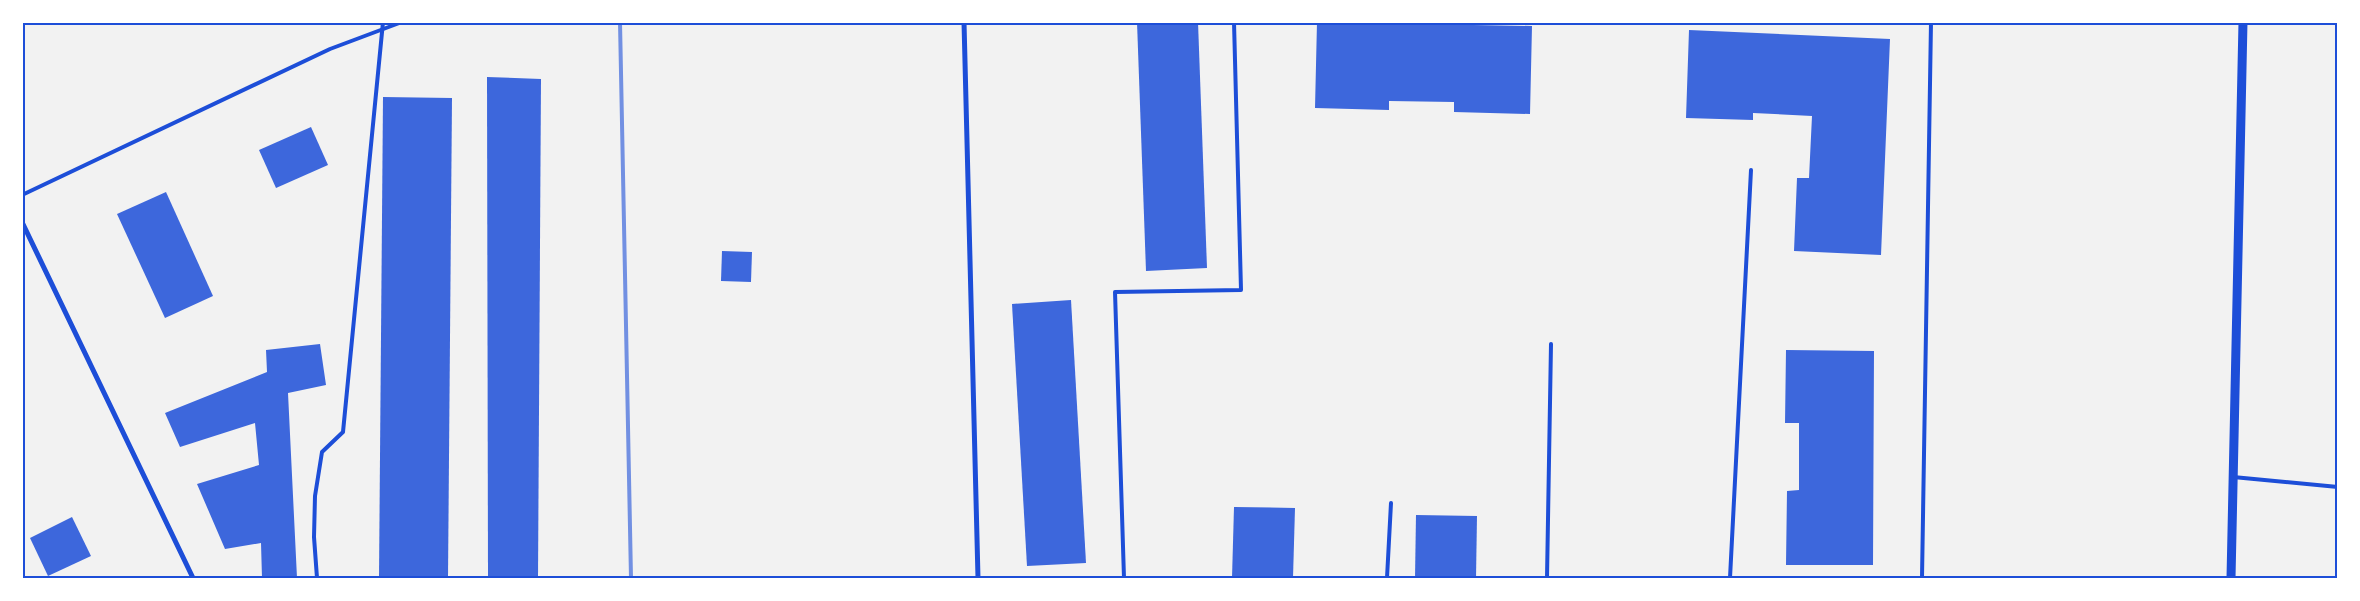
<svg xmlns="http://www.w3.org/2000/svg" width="2360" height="601" font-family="'Sofia Sans Condensed',sans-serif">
	<rect width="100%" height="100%" fill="#f2f2f2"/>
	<g fill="#3d67dc">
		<polygon points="1137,22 1198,22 1207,268 1146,271"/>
		<polygon points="1317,22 1532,26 1530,114 1454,112 1454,102 1389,101 1389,110 1315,108"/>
		<polygon points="1689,30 1890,39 1881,255 1794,251 1797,178 1809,178 1812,116 1753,113 1753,120 1686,118"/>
		<polygon points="487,77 541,79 538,578 488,578"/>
		<polygon points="383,97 452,98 448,578 379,578"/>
		<polygon points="311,127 328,165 276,188 259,150"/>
		<polygon points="166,192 213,296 165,318 117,214"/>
		<polygon points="722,251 752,252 751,282 721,281"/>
		<polygon points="1071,300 1086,563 1027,566 1012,304"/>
		<polygon points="320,344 326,385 288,393 297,578 262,578 261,543 225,549 197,484 259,465 255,423 180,447 165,413 267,372 266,350"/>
		<polygon points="1786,350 1874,351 1873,565 1786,565 1787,491 1799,490 1799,423 1785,423"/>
		<polygon points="1234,507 1295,508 1293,578 1232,578"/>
		<polygon points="1416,515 1477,516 1476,578 1415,578"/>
		<polygon points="72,517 91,556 48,576 30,538"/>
	</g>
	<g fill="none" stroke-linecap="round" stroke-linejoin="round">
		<g stroke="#1d4ed8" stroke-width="4">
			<polyline points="22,195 330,49 402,22"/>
			<polyline points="2233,477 2338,487"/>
			<polyline points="317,578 314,537 315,496 322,452 343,432 383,22"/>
			<polyline points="1124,578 1115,292 1241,290 1234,22"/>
			<polyline points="1387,578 1391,503"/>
			<polyline points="1547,578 1551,344"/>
			<polyline points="1730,578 1751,170"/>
			<polyline points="1922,578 1931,22"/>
		</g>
		<g stroke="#1d4ed8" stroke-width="5">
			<polyline points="964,22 978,578"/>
			<polyline points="22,222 193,578"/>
		</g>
		<polyline stroke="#1d4ed8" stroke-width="9" points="2231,578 2243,22"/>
		<polyline stroke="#7290e2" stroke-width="4" points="620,22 631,578"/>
	</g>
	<rect width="2360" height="601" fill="none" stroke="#ffffff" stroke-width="48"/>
	<rect x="24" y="24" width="2312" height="553" fill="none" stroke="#1d4ed8" stroke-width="2"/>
</svg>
